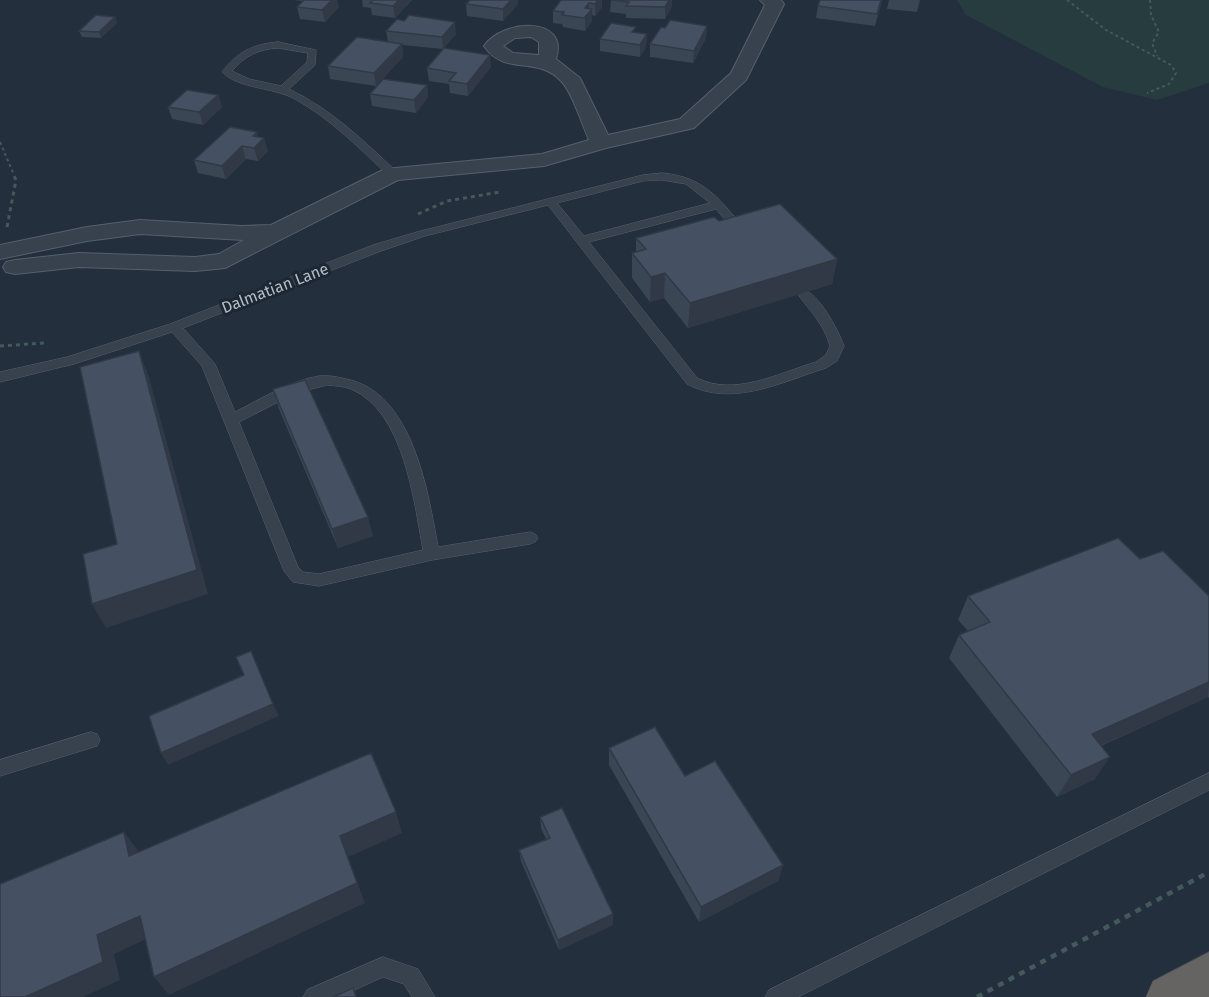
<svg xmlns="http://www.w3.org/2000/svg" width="1209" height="997" font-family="'Fira Sans',sans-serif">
	<rect width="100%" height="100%" fill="#242f3e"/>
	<polygon fill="#263c3f" points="957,0 1209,0 1209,83 1157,100 1103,87 966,15"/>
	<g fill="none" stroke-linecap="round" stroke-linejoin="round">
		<defs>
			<g id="service">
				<path d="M278,42L316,50L315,65L289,89C331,109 363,140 397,172V176H389C360,149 331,119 295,99C273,87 239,89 222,72C237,52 253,44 278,42ZM278,48L308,53L307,62L281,86L249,79L232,71C244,56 259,49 278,48Z"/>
				<path d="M662,173C706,177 720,200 747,232V236H739L716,209L589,242L697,378C734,397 779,373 816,362L826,355L830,346C824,324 810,311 797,293L803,289C820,295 838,330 844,346L837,361L826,368C781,382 732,408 687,384L548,205L425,236L381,251L183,328L215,364L235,412C261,399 289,381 319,376C329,375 337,377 346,379C413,392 428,492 438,547L530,532L535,534L538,538L535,542L530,544L432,560L319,586L293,582L284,571L202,366L172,332L74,364L0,382V372L67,357L170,324L373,245L417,232L643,175ZM662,180L686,184L710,203L584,236L557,203L643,181ZM328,385C335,386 344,386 351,389C404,411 414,501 423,550L319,574L303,572L298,567L239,422L296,393Z"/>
				<polygon points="91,732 97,734 100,740 97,746 0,776 0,760"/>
				<polygon points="1209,773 1209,790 798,997 765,997 769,990"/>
				<polygon points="383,957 418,969 435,997 412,997 404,984 383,977 339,997 303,997 307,990"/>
			</g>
			<path id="minor" d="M760,0H781L784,4L746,80L694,128L606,148L544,166L398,180L225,268L195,271L79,267L15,274L6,272L3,267L6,262L15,260L79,253L195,257L219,254L244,240L140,234L87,241L0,259V245L87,227L140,220L242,226L271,225L385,169L542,154L589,140C582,124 572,92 561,81C537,55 505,77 484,46C502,19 570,15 556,59L580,78L608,135L680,119L731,73L765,5ZM531,37L539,42V55L513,53L503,46L515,38Z"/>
			<polygon id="trunk" points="1209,952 1209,997 1146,997 1153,981"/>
		</defs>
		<use href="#service" stroke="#565f6c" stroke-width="1"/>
		<use href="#minor" stroke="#565f6c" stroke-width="2"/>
		<use href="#trunk" stroke="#434c59" stroke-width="1"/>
		<g stroke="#44595c" stroke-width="2" stroke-dasharray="3 3" stroke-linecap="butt">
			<polyline points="1067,0 1106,30 1171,65 1176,73 1169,84 1147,93"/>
			<polyline points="1150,0 1151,15 1159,32 1152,43 1157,56"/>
			<polyline points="0,142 14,175"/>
		</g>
		<g stroke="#44595c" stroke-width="3" stroke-dasharray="4 4" stroke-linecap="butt">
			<polyline points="418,214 447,201 500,192"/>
			<polyline points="7,227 16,180 13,174"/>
			<polyline points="0,346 44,343"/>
		</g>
		<polyline stroke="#44595c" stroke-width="4.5" stroke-dasharray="6 6" stroke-linecap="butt" points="977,997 1209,872"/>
		<use href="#service" fill="#38414e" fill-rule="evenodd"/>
		<use href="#minor" fill="#38414e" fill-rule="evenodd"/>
		<use href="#trunk" fill="#656462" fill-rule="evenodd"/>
	</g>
	<g fill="#3b4654">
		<polygon points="293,0 337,0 339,7 325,22 300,19 297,7 303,1"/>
		<polygon points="362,0 412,0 395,18 372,15 371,8 363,7"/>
		<polygon points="470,0 518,0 518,4 503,21 467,16 466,4"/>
		<polygon points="602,0 602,7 595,16 592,15 592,21 585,31 563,27 562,24 553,23 553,11"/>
		<polygon points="611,0 672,6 665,19 626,18 626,14 610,12"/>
		<polygon points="889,0 920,0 917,12 887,9"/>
		<polygon points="881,4 875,26 816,18 818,6"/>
		<polygon points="115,17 117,23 101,38 82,37 79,31"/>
		<polygon points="707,26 706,38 693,63 650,57 650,44 665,28"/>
		<polygon points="386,31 456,34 443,49 402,45 403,57 376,86 330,79 328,66 388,42"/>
		<polygon points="647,34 646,47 640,57 600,51 600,39"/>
		<polygon points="491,67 468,96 450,93 449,84 429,81 427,68"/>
		<polygon points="427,85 428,97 416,113 372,106 370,94"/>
		<polygon points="218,95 222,107 203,125 172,119 168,107"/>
		<polygon points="258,137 268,151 258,161 246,159 226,179 198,173 194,160"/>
		<polygon points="719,221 837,259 832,284 688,328 664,298 650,302 632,278 632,253 636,252 636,238"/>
		<polygon points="273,389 373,536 338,548 279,409"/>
		<polygon points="1140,559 1209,596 1209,698 1208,697 1101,746 1095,779 1057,797 949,658 959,635 968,631 958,620 968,596"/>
		<polygon points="609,748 685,776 783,865 778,881 699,922 609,765"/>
		<polygon points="540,817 613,914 613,925 559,950 521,861 519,850 546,839 541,828"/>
	</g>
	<g fill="#303945">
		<polygon points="332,0 337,0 339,7 325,22 322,10"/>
		<polygon points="399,0 412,0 395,18 393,6"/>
		<polygon points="511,0 518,0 518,4 503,21 503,9"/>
		<polygon points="598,0 602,0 602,7 595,16 595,4"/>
		<polygon points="669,0 672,0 672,6 665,19 665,7"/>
		<polygon points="881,0 882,0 881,4 875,26"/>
		<polygon points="589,3 589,13 592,9 592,21 585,31 585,8"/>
		<polygon points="115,17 117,23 101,38 99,32"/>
		<polygon points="455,22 456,34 443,49 442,37"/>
		<polygon points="707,26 706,38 693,63 694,51"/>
		<polygon points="647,34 646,47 640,57 640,45"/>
		<polygon points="402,44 403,57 376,86 374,73"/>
		<polygon points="490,55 491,67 468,96 467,84"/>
		<polygon points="427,85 428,97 416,113 414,100"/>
		<polygon points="218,95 222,107 203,125 199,112"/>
		<polygon points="257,132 260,143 264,138 268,151 258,161 254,148 253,136"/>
		<polygon points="242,146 246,159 226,179 222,166"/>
		<polygon points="837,259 832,284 688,328 690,303"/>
		<polygon points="665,273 664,298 650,302 651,277"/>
		<polygon points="139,351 149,377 208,594 106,628 92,604 197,570"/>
		<polygon points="368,517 373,536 338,548 332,529"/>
		<polygon points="1209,682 1208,697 1077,756 1092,734"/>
		<polygon points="273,704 279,716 168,765 161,753"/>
		<polygon points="1110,757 1095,779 1057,797 1071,775"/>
		<polygon points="396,812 402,833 348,857 365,903 169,995 154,977 340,836"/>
		<polygon points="124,832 140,853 129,856"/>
		<polygon points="783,865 778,881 699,922 701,907"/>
		<polygon points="613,914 613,925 559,950 558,940"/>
		<polygon points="140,916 155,935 114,954 120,980 83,997 25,997 97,935"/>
	</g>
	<g fill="#455162" stroke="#303945" stroke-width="1.5">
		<polygon points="304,0 332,0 322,10 297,7"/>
		<polygon points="373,0 399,0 393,6 370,3"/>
		<polygon points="470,0 511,0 503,9 466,4"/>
		<polygon points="561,0 598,0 595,4 589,3 585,8 592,9 584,18 562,15 564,12 553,11"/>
		<polygon points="611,0 669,0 665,7 626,6 629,2"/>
		<polygon points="820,0 881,0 877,14 818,6"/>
		<polygon points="96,15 115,17 99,32 79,31"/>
		<polygon points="409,15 455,22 442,37 386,31 397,19 404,21"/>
		<polygon points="670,20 707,26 694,51 650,44 661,27 665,28"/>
		<polygon points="611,23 636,27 632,32 647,34 640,45 600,39"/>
		<polygon points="357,37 402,44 374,73 328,66"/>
		<polygon points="444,48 490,55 467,84 449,81 456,73 427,68"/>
		<polygon points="383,79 427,85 414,100 370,94"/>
		<polygon points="187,90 218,95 199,112 168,107"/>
		<polygon points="230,127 257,132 253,136 264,138 254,148 242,146 222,166 194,160"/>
		<polygon points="780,204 837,259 690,303 665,273 651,277 632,253 646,249 636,238 714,217 719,221"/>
		<polygon points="139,351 197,570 92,604 83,554 117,544 80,367"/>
		<polygon points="305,380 368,517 332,529 273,389"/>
		<polygon points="1118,538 1140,559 1163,551 1209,596 1209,682 1092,734 1110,757 1071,775 959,635 990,622 968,596"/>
		<polygon points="251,651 273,704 161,753 149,716 244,675 236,657"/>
		<polygon points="655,727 685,776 715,761 783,865 701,907 609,748"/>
		<polygon points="371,753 396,812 340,836 357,883 154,977 140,916 97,935 103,962 25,997 0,997 0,884 124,832 129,856"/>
		<polygon points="562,808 613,914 558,940 519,850 550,838 540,817"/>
		<polygon points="353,988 356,997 333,997"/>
	</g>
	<g text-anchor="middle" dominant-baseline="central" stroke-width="6" stroke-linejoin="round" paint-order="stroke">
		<g font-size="16" fill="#b4bcc9" stroke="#1d2633">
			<text transform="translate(275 288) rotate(-21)">Dalmatian Lane</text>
		</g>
	</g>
</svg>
